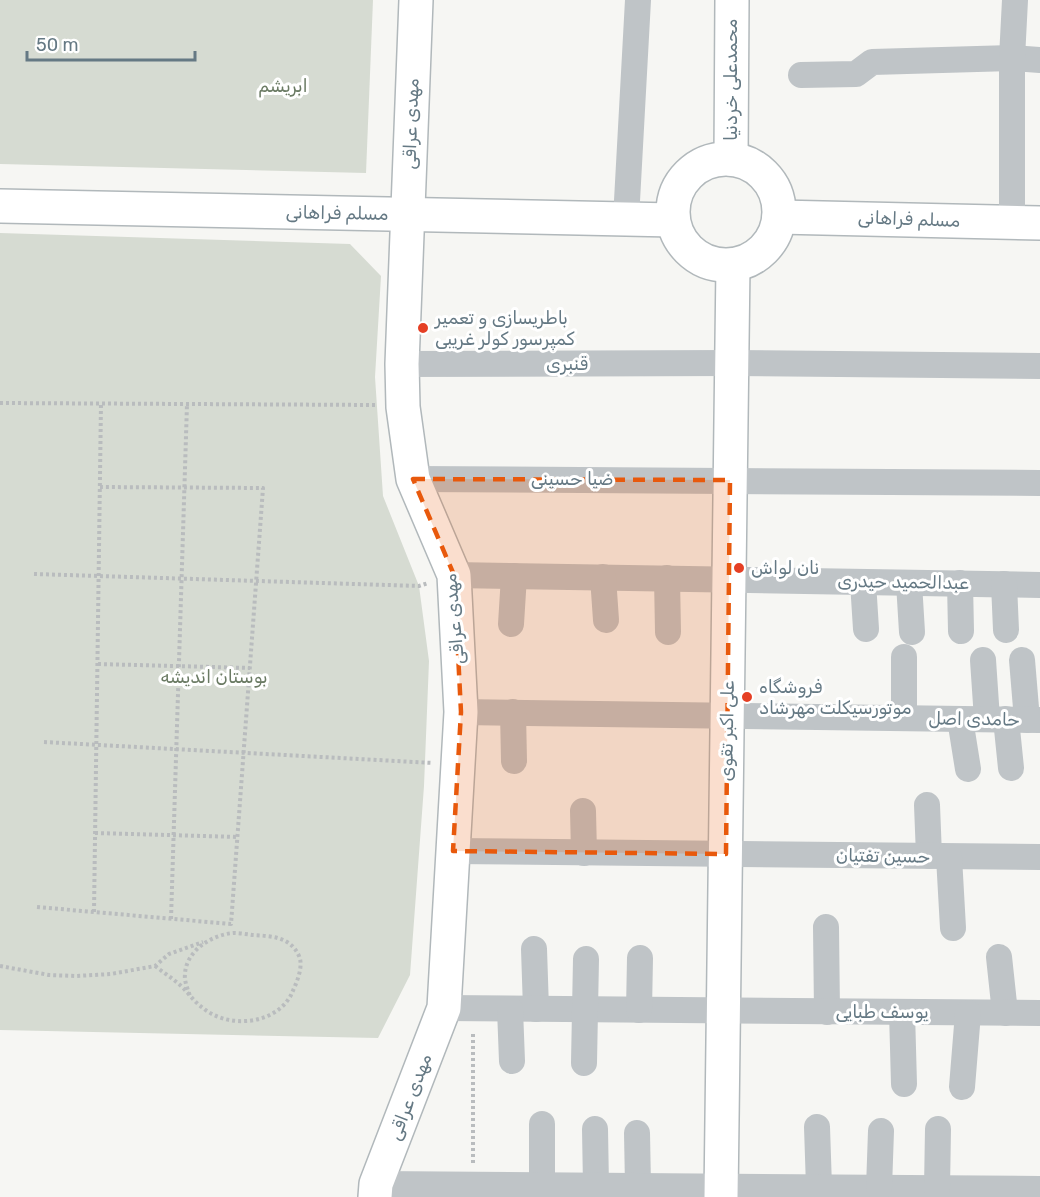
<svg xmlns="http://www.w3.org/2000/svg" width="1040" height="1197" font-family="Rubik,Vazirmatn,sans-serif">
	<rect width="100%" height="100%" fill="#f6f6f3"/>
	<g fill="#d6dbd2">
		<polygon points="0,0 373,0 366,173 0,164"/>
		<polygon points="0,233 350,244 381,276 375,377 383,496 419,586 429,661 424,786 410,975 378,1038 0,1030"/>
	</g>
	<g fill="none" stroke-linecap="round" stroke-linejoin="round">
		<defs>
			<g id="secondary">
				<polyline points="731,159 732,0"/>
				<circle cx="726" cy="212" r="53"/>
				<polyline points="0,206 673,220"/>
				<polyline points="779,217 1040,223"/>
				<polyline points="375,1197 376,1184 444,1008 461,712 454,575 413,479 403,407 402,364 416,0"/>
				<polyline points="721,1197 733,265"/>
			</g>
		</defs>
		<use href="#secondary" stroke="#b1b8bb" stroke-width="36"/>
		<g stroke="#b9bcbe" stroke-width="4" stroke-dasharray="3 3" stroke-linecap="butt">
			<polyline points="0,403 377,405"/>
			<polyline points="34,574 419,586 428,583"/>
			<polyline points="98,664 250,668"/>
			<polyline points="44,742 433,763"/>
			<polyline points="95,833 238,837"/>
			<polyline points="37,907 231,924 263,488 100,487"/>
			<polyline points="94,912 101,403"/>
			<polyline points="171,919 187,404"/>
			<polyline points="0,966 49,975 75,976 111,974 155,966 169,954 203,942"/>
			<path d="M155,966C163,972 172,978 180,985C188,992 194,1002 203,1008C228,1029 275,1025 291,995C296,984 304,967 299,956C290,936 270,936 252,935C246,934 239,933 233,933C211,935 186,951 185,974C184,981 188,990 190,996"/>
			<polyline points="473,1163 473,1032"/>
		</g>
		<g stroke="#bfc4c7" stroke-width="26">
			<polyline points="801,75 856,74 872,62 1012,58 1040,60"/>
			<polyline points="626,219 638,0"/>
			<polyline points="1012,222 1012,58 1015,0"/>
			<polyline points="402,364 732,363 1040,366"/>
			<polyline points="413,479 1040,483"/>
			<polyline points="454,575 1040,585"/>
			<polyline points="603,577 606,620"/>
			<polyline points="667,578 668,632"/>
			<polyline points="863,582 866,629"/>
			<polyline points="909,583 912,632"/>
			<polyline points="960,583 961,631"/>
			<polyline points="1004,584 1006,630"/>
			<polyline points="511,624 514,576"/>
			<polyline points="904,657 904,718"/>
			<polyline points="983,660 987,719"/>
			<polyline points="1022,660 1027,720"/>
			<polyline points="461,712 1040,720"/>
			<polyline points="513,712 514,761"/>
			<polyline points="960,719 968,769"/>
			<polyline points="1006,719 1011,768"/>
			<polyline points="927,805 929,856"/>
			<polyline points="583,811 584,853"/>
			<polyline points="453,851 1040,857"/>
			<polyline points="949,857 953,928"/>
			<polyline points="826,927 827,1012"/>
			<polyline points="534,949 536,1009"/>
			<polyline points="999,957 1005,1013"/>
			<polyline points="444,1008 1040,1013"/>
			<polyline points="510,1009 512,1061"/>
			<polyline points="639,1010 640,958"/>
			<polyline points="902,1012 904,1084"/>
			<polyline points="584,1063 586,959"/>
			<polyline points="962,1087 968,1013"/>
			<polyline points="542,1124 542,1185"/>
			<polyline points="817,1127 819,1187"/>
			<polyline points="595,1129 596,1186"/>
			<polyline points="637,1133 638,1186"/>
			<polyline points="376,1184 1040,1189"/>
			<polyline points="879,1188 881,1131"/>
			<polyline points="937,1188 938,1129"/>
		</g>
		<use href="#secondary" stroke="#fff" stroke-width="33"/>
	</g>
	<path fill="#e8590c" fill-opacity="0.2" stroke="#e8590c" stroke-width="4.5" stroke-dasharray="12 8" stroke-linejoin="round" d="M413,479L730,480L726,854L453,851L461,712L454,575Z"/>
	<g fill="#e53f24" stroke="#fff" stroke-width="2">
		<circle cx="423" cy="328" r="6"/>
		<circle cx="739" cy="568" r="6"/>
		<circle cx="747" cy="697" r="6"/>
	</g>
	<g text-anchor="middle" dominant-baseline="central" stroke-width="6" stroke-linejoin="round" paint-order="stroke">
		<g font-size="18" fill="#657984" stroke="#fff">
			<text transform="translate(731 80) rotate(-90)">محمدعلی خردنیا</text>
			<text transform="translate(411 124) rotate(-88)">مهدی عراقی</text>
			<text transform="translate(337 213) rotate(1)">مسلم فراهانی</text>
			<text transform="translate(909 219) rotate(2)">مسلم فراهانی</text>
			<text x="567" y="364">قنبری</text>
			<text x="572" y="479">ضیا حسینی</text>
			<text transform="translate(903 582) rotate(1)">عبدالحمید حیدری</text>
			<text transform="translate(454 619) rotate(-95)">مهدی عراقی</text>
			<text transform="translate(974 719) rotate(1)">حامدی اصل</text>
			<text transform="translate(727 731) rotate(-89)">علی اکبر تقوی</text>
			<text transform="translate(883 856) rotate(1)">حسین تفتیان</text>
			<text x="882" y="1012">یوسف طبایی</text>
			<text transform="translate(410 1097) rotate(-69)">مهدی عراقی</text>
		</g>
		<g font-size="18" fill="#6b7b64" stroke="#fff">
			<text x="283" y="86">ابریشم</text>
			<text x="214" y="677">بوستان اندیشه</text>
		</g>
		<g font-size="18" fill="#657984" stroke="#fff" text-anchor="start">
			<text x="435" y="318">باطریسازی و تعمیر<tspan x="435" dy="21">کمپرسور کولر غریبی</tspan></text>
			<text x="751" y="568">نان لواش</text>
			<text x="759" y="687">فروشگاه<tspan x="759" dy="21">موتورسیکلت مهرشاد</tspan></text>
		</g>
	</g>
	<path d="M27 51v9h168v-9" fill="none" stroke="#657984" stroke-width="3"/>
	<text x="36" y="51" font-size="18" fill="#657984" stroke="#ffffff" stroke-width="4.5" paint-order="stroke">50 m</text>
</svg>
